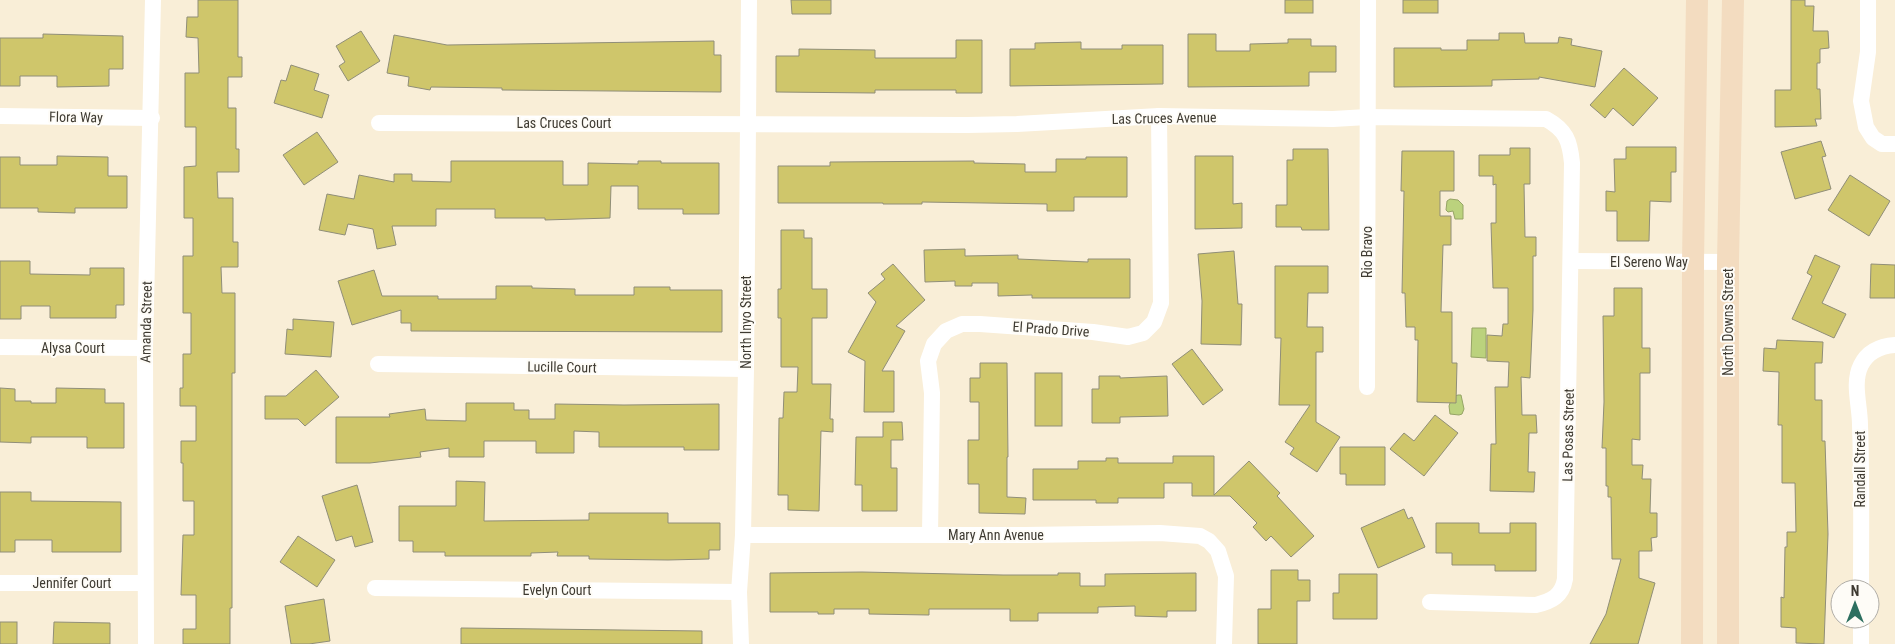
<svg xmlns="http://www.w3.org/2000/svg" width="1895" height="644" font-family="'Roboto Condensed',sans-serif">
	<rect width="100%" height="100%" fill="#f9eed7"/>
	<g fill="#bbd27d" stroke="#96a466">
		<polygon points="1450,199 1458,200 1463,205 1463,219 1455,219 1453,211 1448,212 1446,210 1447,201"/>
		<polygon points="1472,328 1486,328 1486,358 1471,357"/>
		<polygon points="1458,395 1461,395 1464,409 1462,414 1459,415 1450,414 1449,406 1452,397"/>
	</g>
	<g fill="#cfc66b" stroke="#908e78">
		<polygon points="198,0 238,0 238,57 242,57 242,77 228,77 228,108 236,108 236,149 239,149 239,172 217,172 218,198 233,198 233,242 238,242 238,267 221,267 222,293 235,293 235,373 232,373 232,608 230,608 230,644 183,644 183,629 196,629 196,595 181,595 183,535 194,535 194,501 183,501 183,463 181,463 181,441 196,441 196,406 180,406 180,388 183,388 183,354 191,354 191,313 183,313 183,256 193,256 193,218 184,218 184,167 196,166 196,127 185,127 185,73 199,73 198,38 186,37 187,17 198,17"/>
		<polygon points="791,0 831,0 831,14 792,14"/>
		<rect x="1285" y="0" width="28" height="13"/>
		<rect x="1403" y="0" width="35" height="13"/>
		<polygon points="1791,0 1805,0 1805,6 1814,6 1813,31 1828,31 1829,48 1820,49 1820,63 1817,63 1817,89 1820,89 1821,119 1815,119 1817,126 1775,127 1775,90 1791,90"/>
		<polygon points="361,31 380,61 348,81 339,66 345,62 336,46"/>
		<polygon points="1499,33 1524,33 1525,43 1558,43 1559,37 1572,39 1571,45 1602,51 1595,87 1539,77 1539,79 1492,80 1492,86 1394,87 1394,48 1441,48 1441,50 1467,50 1467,40 1499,40"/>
		<polygon points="43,34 123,36 123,69 109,69 109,86 57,87 57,76 20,76 20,86 0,86 0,38 43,38"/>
		<polygon points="1188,34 1216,34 1216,51 1250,51 1250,44 1288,43 1288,39 1311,39 1311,46 1336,46 1336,72 1309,72 1309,86 1188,87"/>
		<polygon points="394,35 447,45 714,41 714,55 721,55 721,92 502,90 502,88 431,87 430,90 408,86 409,77 387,73"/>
		<polygon points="956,40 982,40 982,93 956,93 956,90 875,90 875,93 776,92 776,56 799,56 799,49 875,50 875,58 956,58"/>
		<polygon points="1081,42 1081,49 1122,49 1122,45 1163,45 1163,84 1010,86 1010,49 1035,49 1035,43"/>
		<polygon points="291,65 319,74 314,90 329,95 322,118 274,103 281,80 286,81"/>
		<polygon points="1624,68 1658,98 1633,126 1613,108 1605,118 1590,105"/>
		<polygon points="317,132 338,162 304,185 283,155"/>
		<polygon points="1821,141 1826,156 1822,157 1831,189 1795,199 1781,152"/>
		<polygon points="1626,147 1676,147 1676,172 1671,172 1671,202 1650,201 1649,241 1617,241 1617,211 1606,211 1606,191 1615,192 1614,159 1626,159"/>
		<polygon points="1510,148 1530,148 1530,184 1524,184 1525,237 1536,237 1536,256 1533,256 1533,310 1530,378 1521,377 1522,415 1536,415 1537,433 1529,433 1528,472 1535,472 1534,492 1490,491 1491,444 1496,444 1495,387 1508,387 1509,362 1487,361 1487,335 1502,336 1503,324 1508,324 1508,288 1493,288 1491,223 1496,223 1496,184 1493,185 1493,176 1479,176 1479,155 1510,155"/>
		<polygon points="1293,149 1328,149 1329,230 1302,230 1301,227 1276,227 1276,205 1287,205 1287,160 1293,160"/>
		<polygon points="1402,151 1454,151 1454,191 1440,191 1440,216 1451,216 1451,245 1443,245 1441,312 1452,312 1452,363 1457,363 1456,403 1417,402 1418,340 1415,340 1415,327 1406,327 1405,293 1402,293 1404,191 1401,191"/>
		<polygon points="57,156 108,157 108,176 127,176 127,208 75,208 75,213 38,212 38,208 0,208 0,157 20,157 20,165 57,165"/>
		<polygon points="1195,156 1233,156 1233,204 1242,203 1242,228 1195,229"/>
		<polygon points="1086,157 1127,157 1127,197 1074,197 1074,211 1047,211 1047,204 922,202 922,204 883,204 883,203 778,203 778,166 830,166 830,162 974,161 974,163 1025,164 1025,172 1056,172 1056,159 1086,159"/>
		<polygon points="451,161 563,161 563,185 588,185 588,163 638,164 638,161 661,161 661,163 719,163 719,214 683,214 683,209 638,209 638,186 611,186 610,218 545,220 545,218 495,218 495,209 436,209 436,226 392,226 396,245 377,249 373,229 348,224 345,235 319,230 327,194 354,199 359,175 394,182 394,174 412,174 412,181 451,182"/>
		<polygon points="1850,175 1890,201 1869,236 1828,210"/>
		<polygon points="781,230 804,230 804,238 812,238 812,289 827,289 827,318 812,318 812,384 831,384 830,419 833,419 833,432 821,431 819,511 788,510 788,495 778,495 779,418 783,418 784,392 797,392 798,367 781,367 781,318 778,318 778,289 781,289"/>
		<polygon points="965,249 965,256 1018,255 1018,259 1088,262 1088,259 1130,259 1130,298 1032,298 1032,295 998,296 998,283 972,283 972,286 955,286 955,281 925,282 924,250"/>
		<polygon points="1234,251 1238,304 1242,304 1241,345 1201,344 1202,301 1198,254"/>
		<polygon points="1815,255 1840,266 1822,303 1846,314 1834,338 1792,319 1812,276 1807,273"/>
		<polygon points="0,261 30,261 30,274 90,275 90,268 124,268 124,305 116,305 116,318 50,318 50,306 21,306 21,319 0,319"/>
		<polygon points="893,264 925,300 896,326 905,331 882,371 894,371 894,412 864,412 865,361 848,352 876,302 868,293 885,279 881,274"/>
		<polygon points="1871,264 1895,265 1895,298 1870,298"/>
		<polygon points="1275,266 1328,266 1328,293 1308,293 1307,327 1323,327 1323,352 1316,352 1316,422 1340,437 1317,472 1290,454 1294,448 1285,442 1310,405 1279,405 1281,338 1275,338"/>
		<polygon points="374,270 382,296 438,296 438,299 496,299 496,286 532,286 532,288 575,289 575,295 634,295 634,287 670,287 670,290 722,290 722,332 411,331 411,323 401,323 401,310 352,325 338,281"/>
		<polygon points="1614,288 1642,288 1642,348 1650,348 1650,373 1640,373 1640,440 1632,439 1632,465 1643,465 1642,479 1651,479 1650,513 1657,513 1657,537 1651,538 1652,551 1639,551 1639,578 1655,583 1638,644 1590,644 1606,614 1621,559 1612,559 1611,497 1608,497 1608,486 1606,486 1606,448 1602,448 1604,402 1603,316 1614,316"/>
		<polygon points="293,319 334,322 331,357 285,354 287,329 293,330"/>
		<polygon points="1777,340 1823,342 1822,363 1815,363 1815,400 1822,400 1822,441 1825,441 1828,534 1824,644 1796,643 1796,628 1781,627 1781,597 1784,598 1785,547 1787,547 1787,532 1796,532 1795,483 1782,483 1782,425 1778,425 1779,372 1763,371 1764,348 1776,349"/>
		<polygon points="1192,349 1223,390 1203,405 1172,364"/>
		<polygon points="980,363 1007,363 1008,457 1007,457 1007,497 1026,498 1025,514 979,513 979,484 968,484 968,440 979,440 979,402 970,402 970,378 980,378"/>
		<polygon points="316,370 339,397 305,426 298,419 265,419 265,396 286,396"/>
		<rect x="1035" y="373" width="27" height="53"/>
		<polygon points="1099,376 1120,376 1120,378 1167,376 1168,416 1120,417 1120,423 1092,423 1092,389 1099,389"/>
		<polygon points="0,388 15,389 15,401 31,401 31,403 56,403 56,388 105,389 105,403 124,403 124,448 87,448 87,437 31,437 31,443 0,442"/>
		<polygon points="466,403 514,403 514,410 529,410 529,419 555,419 555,404 624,405 719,404 719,450 684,450 684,447 599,447 599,432 574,431 574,453 536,453 536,441 484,441 484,457 449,457 449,448 420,452 421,457 370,463 336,463 336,417 390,417 389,414 425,409 426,420 466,421"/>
		<polygon points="1435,415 1458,433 1424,476 1390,449 1404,433 1414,441"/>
		<polygon points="883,422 902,422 903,440 891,440 891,468 897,468 897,511 862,511 862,485 855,485 856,437 883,437"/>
		<polygon points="1340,447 1385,447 1385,485 1346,485 1346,474 1340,474"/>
		<polygon points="1173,456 1214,456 1214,495 1249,461 1280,493 1277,496 1314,536 1291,557 1271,536 1266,541 1253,527 1257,523 1230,496 1192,496 1192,483 1164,483 1164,498 1118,498 1118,503 1096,503 1096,500 1033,500 1033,469 1078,469 1078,461 1106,461 1106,458 1118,458 1118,463 1173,463"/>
		<polygon points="456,481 485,482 484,521 589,520 589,513 668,513 668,523 720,523 720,550 709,550 709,559 668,560 589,559 589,556 557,556 558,552 531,553 531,556 445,556 445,552 413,552 413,541 399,541 399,506 456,506"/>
		<polygon points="357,485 373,542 355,547 352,536 336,541 322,496"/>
		<polygon points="0,492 31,492 31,501 121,502 121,552 52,552 52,540 15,540 15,552 0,552"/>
		<polygon points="1404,509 1408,519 1412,517 1425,547 1378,568 1361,528"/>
		<polygon points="1436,523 1479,523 1479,533 1510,533 1510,523 1536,523 1536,571 1495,571 1495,565 1452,565 1452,553 1436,553"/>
		<polygon points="298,536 335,560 317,587 280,562"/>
		<polygon points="1271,570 1298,570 1298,580 1310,580 1310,601 1297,601 1297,644 1258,644 1258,609 1271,609"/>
		<polygon points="862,572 1003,575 1058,575 1058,573 1080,573 1080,586 1105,586 1105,574 1196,573 1196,611 1167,611 1167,617 1135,616 1135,606 1098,607 1098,613 1038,613 1038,621 1010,621 1010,609 929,609 929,615 869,614 869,609 834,609 834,614 818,614 818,612 770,612 770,573"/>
		<polygon points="1339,574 1377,574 1377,619 1333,619 1333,593 1339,593"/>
		<polygon points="324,599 330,641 309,644 291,644 285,606"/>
		<rect x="0" y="622" width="17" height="22"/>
		<polygon points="54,622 110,623 110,644 53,644"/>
		<polygon points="461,628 702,631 702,644 461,644"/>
	</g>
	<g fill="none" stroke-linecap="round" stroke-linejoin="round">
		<g stroke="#fff" stroke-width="16">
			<polyline points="1868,0 1868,52 1861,101 1866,127 1873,138 1882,144 1895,144"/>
			<polyline points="0,116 152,118"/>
			<path d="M379,123L967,125L1017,124L1159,116L1333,119L1367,117L1546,119C1566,130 1570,141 1572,163L1565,579C1562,596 1552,601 1536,605L1430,602"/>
			<polyline points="1571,261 1728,262"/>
			<polyline points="0,347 145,348"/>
			<polyline points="378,364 746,369"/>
			<polyline points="1367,387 1368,0"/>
			<polyline points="743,535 1024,535 1160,533 1200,536 1209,541 1218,551 1226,576 1224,644"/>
			<polyline points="930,535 932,393 928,361 934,344 946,331 962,324 980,324 1093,332 1128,337 1143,333 1154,322 1161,303 1159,116"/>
			<polyline points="0,583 145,583"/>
			<polyline points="375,588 739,592"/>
			<path d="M1861,589C1861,534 1862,479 1860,425C1860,405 1852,383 1861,365C1868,351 1881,346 1895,345"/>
			<polyline points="1861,619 1861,644"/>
			<polyline points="146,644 145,348 153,0"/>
			<polyline points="741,644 739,592 743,535 746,369 749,0"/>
		</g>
		<g stroke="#f3dcc0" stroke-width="22">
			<polyline points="1692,644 1693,262 1697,0"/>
			<polyline points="1728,644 1728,262 1733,0"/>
		</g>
	</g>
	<g text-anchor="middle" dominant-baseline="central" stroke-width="4" stroke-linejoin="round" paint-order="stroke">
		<g font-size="14" fill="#3e3a31" stroke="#fefcf7">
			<text transform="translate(76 117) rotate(1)">Flora Way</text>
			<text transform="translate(1164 118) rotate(-1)">Las Cruces Avenue</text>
			<text x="564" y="123">Las Cruces Court</text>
			<text transform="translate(1367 252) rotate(-90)">Rio Bravo</text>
			<text x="1649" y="262">El Sereno Way</text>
			<text transform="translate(146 322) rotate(-89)">Amanda Street</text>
			<text transform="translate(746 322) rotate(-90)">North Inyo Street</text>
			<text transform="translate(1728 322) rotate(-90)">North Downs Street</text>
			<text transform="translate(1051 329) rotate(4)">El Prado Drive</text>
			<text x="73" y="348">Alysa Court</text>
			<text transform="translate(562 367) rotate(1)">Lucille Court</text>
			<text transform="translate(1568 435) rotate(-89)">Las Posas Street</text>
			<text transform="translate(1860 469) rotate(-90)">Randall Street</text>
			<text x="996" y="535">Mary Ann Avenue</text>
			<text x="72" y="583">Jennifer Court</text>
			<text x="557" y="590">Evelyn Court</text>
		</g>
	</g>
	<g transform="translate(1855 604)"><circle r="24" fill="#fefcf7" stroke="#b1aea8"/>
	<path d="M0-4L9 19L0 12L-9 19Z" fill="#2d6f60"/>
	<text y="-8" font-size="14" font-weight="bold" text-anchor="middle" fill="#3e3a31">N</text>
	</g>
</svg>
